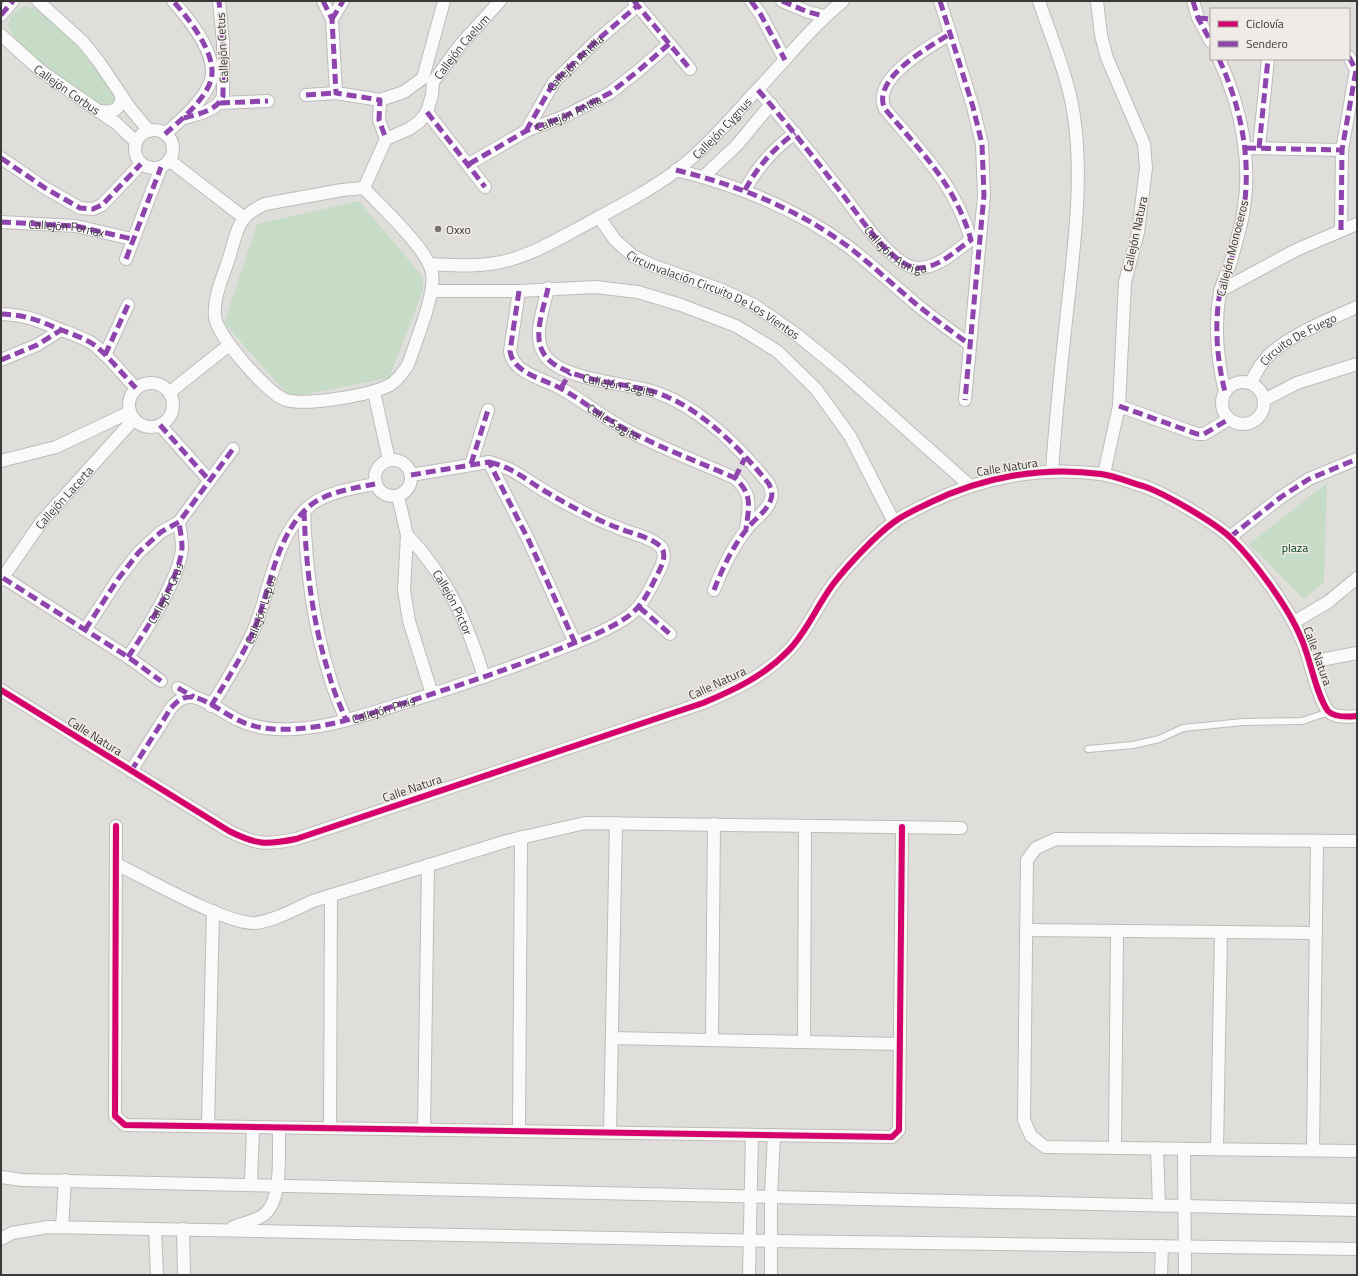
<svg xmlns="http://www.w3.org/2000/svg" width="1358" height="1276" font-family="'Titillium Web',sans-serif">
	<rect width="100%" height="100%" fill="#e0dedb"/>
	<g fill="#c6dcc6">
		<path d="M23,6C37,7 45,16 55,24C80,46 97,69 114,97V101L110,105L104,107C80,94 12,51 8,23L13,13Z"/>
		<polygon points="359,201 423,277 423,290 389,378 290,397 224,323 257,224"/>
		<polygon points="1327,483 1324,582 1304,599 1249,544"/>
	</g>
	<g fill="none" stroke-linecap="round" stroke-linejoin="round">
		<defs>
			<polyline id="service" points="1088,749 1133,745 1159,739 1183,728 1243,722 1302,721 1329,712"/>
			<g id="minor">
				<polyline points="38,1 83,42 99,62 130,108 149,131"/>
				<polyline points="323,1 332,19 336,93 380,100 379,120 386,139"/>
				<polyline points="634,1 690,69"/>
				<polyline points="751,1 761,15 785,60"/>
				<polyline points="782,1 808,12 824,16"/>
				<polyline points="940,1 973,107 982,144 984,195 965,400"/>
				<path d="M1039,1C1052,40 1068,76 1074,116C1082,172 1076,230 1070,285C1063,347 1056,409 1052,472"/>
				<polyline points="1097,1 1101,35 1107,58 1144,144 1146,168 1138,232 1125,282 1119,406 1104,474"/>
				<polyline points="1193,1 1198,18 1211,42"/>
				<polyline points="1,15 13,1"/>
				<polyline points="332,19 343,1"/>
				<path id="s1" d="M1,35L41,71L116,123L136,142"/>
				<polyline points="1349,57 1357,72"/>
				<path d="M1219,59C1242,109 1253,165 1242,219C1239,233 1235,247 1231,261C1228,271 1222,282 1220,292C1214,326 1217,359 1225,392"/>
				<path id="s2" d="M758,90C787,123 813,157 840,191C857,213 873,238 894,256C901,262 910,268 918,268C939,268 956,250 971,240C955,184 921,152 885,109C870,79 929,47 950,34"/>
				<polyline points="306,95 336,93"/>
				<polyline points="380,100 404,92 423,78 444,1"/>
				<polyline points="220,103 268,101"/>
				<path d="M100,111C112,113 122,110 121,95"/>
				<polyline points="427,112 485,187"/>
				<path d="M184,118C198,114 217,111 223,96V42L219,1"/>
				<circle cx="154" cy="149" r="19"/>
				<polyline points="526,131 554,82 594,43 637,6"/>
				<path d="M165,134C180,121 205,100 211,80C218,55 189,19 173,1"/>
				<polyline points="1246,148 1342,150"/>
				<polyline points="1259,148 1268,59"/>
				<polyline points="1,158 45,188 80,208 93,209 102,205 141,164"/>
				<polyline points="169,160 243,217"/>
				<path id="s3" d="M469,164L526,131L565,116L610,93L638,71L669,44"/>
				<path d="M676,170C737,185 795,208 846,245C870,263 892,284 916,304C933,318 951,331 969,344"/>
				<polyline points="703,177 737,145 771,104"/>
				<path d="M364,188C381,207 428,249 432,273C436,294 415,343 408,365C403,372 398,380 390,385C371,395 307,406 286,400C268,394 217,336 215,317C213,297 223,277 229,258C238,230 236,217 265,204L342,190Z"/>
				<path id="s4" d="M364,188L386,139L409,129L419,122L427,112L432,95L433,82L461,44L500,1"/>
				<path d="M745,190C758,166 773,149 795,133"/>
				<path id="s5" d="M599,217L615,240L633,256L654,266L722,290L754,305L796,334L839,369L969,485"/>
				<polyline points="1,222 76,226 132,239"/>
				<polyline points="1341,230 1342,150 1356,70"/>
				<polyline points="126,259 161,167"/>
				<path id="s6" d="M430,264C451,265 475,267 496,263C526,258 553,242 579,228C612,210 646,193 676,171C706,148 732,117 757,90C786,60 811,27 843,1"/>
				<path id="s7" d="M548,288C544,308 532,336 544,354C559,379 621,383 648,390C657,392 668,397 676,401C711,419 745,454 769,484C771,489 773,493 771,499C767,512 754,519 746,530C732,548 722,569 714,590"/>
				<polyline points="432,291 519,291 595,287 638,292 681,305 736,326 777,351 816,389 850,436 894,522"/>
				<path id="s8" d="M519,291L510,351C513,374 545,379 562,389C585,402 605,419 629,431C663,449 699,462 735,478C753,495 749,506 746,529"/>
				<polyline points="1220,291 1296,250 1357,224"/>
				<path d="M1,314C26,315 37,320 59,329C71,334 82,337 93,344C109,356 122,374 136,388"/>
				<polyline points="105,355 128,305"/>
				<polyline points="1,360 37,345 61,330"/>
				<circle cx="1243" cy="403" r="21"/>
				<circle cx="151" cy="405" r="22"/>
				<path id="s9" d="M1250,383C1255,376 1258,368 1263,362C1281,338 1330,319 1357,307"/>
				<polyline points="170,392 229,345"/>
				<polyline points="374,392 389,460"/>
				<polyline points="1264,400 1297,383 1357,364"/>
				<polyline points="1119,406 1197,434 1204,434 1229,419"/>
				<polyline points="160,425 209,480"/>
				<circle cx="393" cy="478" r="18"/>
				<polyline points="1,461 56,447 130,412"/>
				<polyline points="471,464 488,410"/>
				<polyline points="411,475 489,462 529,541 575,643"/>
				<polyline points="398,496 407,535 404,590 409,621 432,694"/>
				<path d="M304,511C306,566 312,621 329,674C333,690 340,705 346,720"/>
				<path id="s10" d="M407,535C448,578 467,622 484,677"/>
				<polyline points="1230,537 1281,497 1309,479 1357,459"/>
				<polyline points="1,576 128,657 161,681"/>
				<path id="s11" d="M1,580L42,521L134,419"/>
				<polyline points="639,607 670,634"/>
				<polyline points="1294,622 1328,602 1357,578"/>
				<polyline points="85,630 118,579 139,552 161,532 179,522 233,449"/>
				<path d="M128,657C145,632 181,576 182,547C182,539 180,530 179,522"/>
				<polyline points="1310,662 1357,653"/>
				<polyline points="178,688 195,697"/>
				<path d="M1,690L229,831C257,845 266,845 296,839L703,703C734,690 764,676 788,651C807,632 817,605 834,583C848,565 876,535 894,522C905,514 917,509 929,503C982,477 1042,466 1101,474C1115,476 1129,482 1143,486C1164,493 1216,523 1232,539C1255,562 1289,608 1301,638C1310,657 1316,695 1328,711C1335,718 1348,717 1357,716"/>
				<path d="M211,706C226,681 243,656 254,629C271,589 275,533 312,504C328,492 355,488 375,484"/>
				<path id="s12" d="M131,771L171,708C177,702 181,697 190,697C202,696 227,715 238,720C256,729 275,730 294,729C334,727 374,712 413,700C460,685 507,670 554,651C579,641 608,631 630,615C644,604 651,587 659,571C663,563 667,553 660,546C650,537 633,534 621,529C594,519 568,505 543,490C522,477 513,468 489,462"/>
				<polyline points="116,826 115,1116 125,1125 892,1137 899,1130 902,827"/>
				<polyline points="1357,841 1056,839 1036,848 1027,860 1024,1120 1031,1136 1045,1147 1357,1151"/>
				<path d="M116,864C144,877 229,926 256,923C276,920 295,909 313,901L507,841L585,823L961,828"/>
				<polyline points="1026,930 1316,933"/>
				<polyline points="612,1038 900,1044"/>
				<polyline points="712,1040 714,824"/>
				<polyline points="804,1042 805,826"/>
				<polyline points="208,1126 213,911"/>
				<polyline points="330,1128 331,895"/>
				<polyline points="424,1130 428,865"/>
				<polyline points="519,1131 521,837"/>
				<polyline points="610,1133 616,823"/>
				<polyline points="1115,1147 1117,931"/>
				<polyline points="1157,1148 1159,1205"/>
				<polyline points="1184,1149 1185,1275"/>
				<polyline points="1217,1149 1221,933"/>
				<polyline points="1313,1150 1317,841"/>
				<polyline points="1,1177 22,1180 1357,1210"/>
				<polyline points="251,1184 253,1127"/>
				<polyline points="62,1227 65,1180"/>
				<path d="M233,1227C243,1223 254,1221 262,1216C284,1202 278,1151 279,1128"/>
				<polyline points="155,1229 157,1275"/>
				<polyline points="183,1229 184,1275"/>
				<polyline points="1,1239 12,1233 48,1227 771,1241 1357,1249"/>
				<polyline points="749,1275 752,1135"/>
				<polyline points="771,1275 771,1196 774,1135"/>
				<polyline points="1161,1275 1162,1246"/>
			</g>
		</defs>
		<use href="#service" stroke="#bebcbb" stroke-width="8"/>
		<use href="#minor" stroke="#bebcbb" stroke-width="14"/>
		<use href="#service" stroke="#fafafa" stroke-width="6"/>
		<use href="#minor" stroke="#fafafa" stroke-width="12"/>
		<g stroke="#8e44ad" stroke-width="5" stroke-dasharray="10 5" stroke-linecap="butt">
			<polyline points="323,1 332,19 336,93 380,100 379,120 386,139"/>
			<polyline points="634,1 690,69"/>
			<polyline points="751,1 761,15 785,60"/>
			<polyline points="782,1 808,12 824,16"/>
			<polyline points="940,1 973,107 982,144 984,195 965,400"/>
			<polyline points="1193,1 1198,18 1211,42"/>
			<polyline points="1,15 13,1"/>
			<polyline points="1198,18 1211,19"/>
			<polyline points="332,19 343,1"/>
			<polyline points="1349,57 1357,72"/>
			<path d="M1219,59C1242,109 1253,165 1242,219C1239,233 1235,247 1231,261C1228,271 1222,282 1220,292C1214,326 1217,359 1225,392"/>
			<path d="M758,90C787,123 813,157 840,191C857,213 873,238 894,256C901,262 910,268 918,268C939,268 956,250 971,240C955,184 921,152 885,109C870,79 929,47 950,34"/>
			<polyline points="306,95 336,93"/>
			<polyline points="220,103 268,101"/>
			<polyline points="427,112 485,187"/>
			<path d="M184,118C198,114 217,111 223,96V42L219,1"/>
			<path id="s13" d="M526,131L554,82L594,43L637,6"/>
			<path d="M165,134C180,121 205,100 211,80C218,55 189,19 173,1"/>
			<polyline points="1246,148 1342,150"/>
			<polyline points="1259,148 1268,59"/>
			<polyline points="1,158 45,188 80,208 93,209 102,205 141,164"/>
			<polyline points="469,164 526,131 565,116 610,93 638,71 669,44"/>
			<path d="M676,170C737,185 795,208 846,245C870,263 892,284 916,304C933,318 951,331 969,344"/>
			<path d="M745,190C758,166 773,149 795,133"/>
			<path id="s14" d="M1,222L76,226L132,239"/>
			<polyline points="1341,230 1342,150 1356,70"/>
			<polyline points="126,259 161,167"/>
			<path d="M548,288C544,308 532,336 544,354C559,379 621,383 648,390C657,392 668,397 676,401C711,419 745,454 769,484C771,489 773,493 771,499C767,512 754,519 746,530C732,548 722,569 714,590"/>
			<path d="M519,291L510,351C513,374 545,379 562,389C585,402 605,419 629,431C663,449 699,462 735,478C753,495 749,506 746,529"/>
			<path d="M1,314C26,315 37,320 59,329C71,334 82,337 93,344C109,356 122,374 136,388"/>
			<polyline points="105,355 128,305"/>
			<polyline points="1,360 37,345 61,330"/>
			<polyline points="561,388 570,373"/>
			<polyline points="1119,406 1197,434 1204,434 1229,419"/>
			<polyline points="160,425 209,480"/>
			<polyline points="471,464 488,410"/>
			<polyline points="411,475 489,462 529,541 575,643"/>
			<polyline points="735,478 745,458"/>
			<path d="M304,511C306,566 312,621 329,674C333,690 340,705 346,720"/>
			<polyline points="1230,537 1281,497 1309,479 1357,459"/>
			<polyline points="3,578 128,657 161,681"/>
			<polyline points="639,607 670,634"/>
			<polyline points="85,630 118,579 139,552 161,532 179,522 233,449"/>
			<path id="s15" d="M128,657C145,632 181,576 182,547C182,539 180,530 179,522"/>
			<polyline points="178,688 194,697"/>
			<path id="s16" d="M211,706C226,681 243,656 254,629C271,589 275,533 312,504C328,492 355,488 375,484"/>
			<path d="M131,771L171,708C177,702 181,697 190,697C202,696 227,715 238,720C256,729 275,730 294,729C334,727 374,712 413,700C460,685 507,670 554,651C579,641 608,631 630,615C644,604 651,587 659,571C663,563 667,553 660,546C650,537 633,534 621,529C594,519 568,505 543,490C522,477 513,468 489,462"/>
		</g>
		<defs>
			<g id="cycleway">
				<path d="M1,690L229,831C257,845 266,845 296,839L703,703C734,690 764,676 788,651C807,632 817,605 834,583C848,565 876,535 894,522C905,514 917,509 929,503C982,477 1042,466 1101,474C1115,476 1129,482 1143,486C1164,493 1216,523 1232,539C1255,562 1289,608 1301,638C1310,657 1316,695 1328,711C1335,718 1348,717 1357,716"/>
				<polyline points="116,826 115,1116 125,1125 892,1137 899,1130 902,827"/>
			</g>
		</defs>
		<use href="#cycleway" stroke="#efebe7" stroke-width="8"/>
		<use href="#cycleway" stroke="#d6006c" stroke-width="6"/>
	</g>
	<circle fill="#757370" stroke="#efebe7" stroke-width="1.5" cx="438" cy="229" r="4"/>
	<g text-anchor="middle" dominant-baseline="central" stroke-width="3" stroke-linejoin="round" paint-order="stroke">
		<g font-size="12" fill="#3b3937" stroke="#efebe7">
			<text stroke="none"><textPath href="#s4" startOffset="180">Callejón Caelum</textPath></text>
			<text transform="translate(222 48) rotate(-93)">Callejón Cetus</text>
			<text stroke="none"><textPath href="#s13" startOffset="85">Callejón Antilia</textPath></text>
			<text stroke="none"><textPath href="#s1" startOffset="86">Callejón Corbus</textPath></text>
			<text stroke="none"><textPath href="#s3" startOffset="112">Callejón Antlia</textPath></text>
			<text stroke="none"><textPath href="#s6" startOffset="332">Callejón Cygnus</textPath></text>
			<text stroke="none"><textPath href="#s14" startOffset="66">Callejón Fornax</textPath></text>
			<text transform="translate(1135 234) rotate(-78)">Callejón Natura</text>
			<text stroke="none"><textPath href="#s2" startOffset="213">Callejón Auriga</textPath></text>
			<text transform="translate(1232 248) rotate(-76)">Callejón Monoceros</text>
			<text stroke="none"><textPath href="#s5" startOffset="142">Circunvalación Circuito De Los Vientos</textPath></text>
			<text stroke="none"><textPath href="#s9" startOffset="67">Circuito De Fuego</textPath></text>
			<text stroke="none"><textPath href="#s7" startOffset="151">Callejón Sagita</textPath></text>
			<text stroke="none"><textPath href="#s8" startOffset="189">Calle Sagita</textPath></text>
			<text transform="translate(1007 467) rotate(-9)">Calle Natura</text>
			<text stroke="none"><textPath href="#s11" startOffset="104">Callejón Lacerta</textPath></text>
			<text stroke="none"><textPath href="#s15" startOffset="74">Callejón Grus</textPath></text>
			<text stroke="none"><textPath href="#s10" startOffset="82">Callejón Pictor</textPath></text>
			<text stroke="none"><textPath href="#s16" startOffset="109">Callejón Lepus</textPath></text>
			<text transform="translate(1318 656) rotate(70)">Calle Natura</text>
			<text transform="translate(717 683) rotate(-25)">Calle Natura</text>
			<text stroke="none"><textPath href="#s12" startOffset="300">Callejón Pixis</textPath></text>
			<text transform="translate(95 736) rotate(32)">Calle Natura</text>
			<text transform="translate(412 788) rotate(-19)">Calle Natura</text>
		</g>
		<g font-size="12" fill="#3b3937" stroke="#efebe7" text-anchor="start">
			<text x="446" y="229">Oxxo</text>
		</g>
		<g font-size="12" fill="#004415" stroke="#efebe7">
			<text x="1295" y="547">plaza</text>
		</g>
	</g>
	<rect width="1358" height="1276" fill="none" stroke="#3b3937" stroke-width="4"/>
	<rect x="1210" y="8" width="140" height="52" fill="#efebe7" stroke="#a7a4a1"/>
	<rect x="1218" y="21" width="20" height="6" fill="#d6006c" stroke="#a7a4a1"/>
	<text x="1246" y="28" font-size="12" fill="#3b3937">Ciclovía</text>
	<rect x="1218" y="41" width="20" height="6" fill="#8e44ad" stroke="#a7a4a1"/>
	<text x="1246" y="48" font-size="12" fill="#3b3937">Sendero</text>
</svg>
